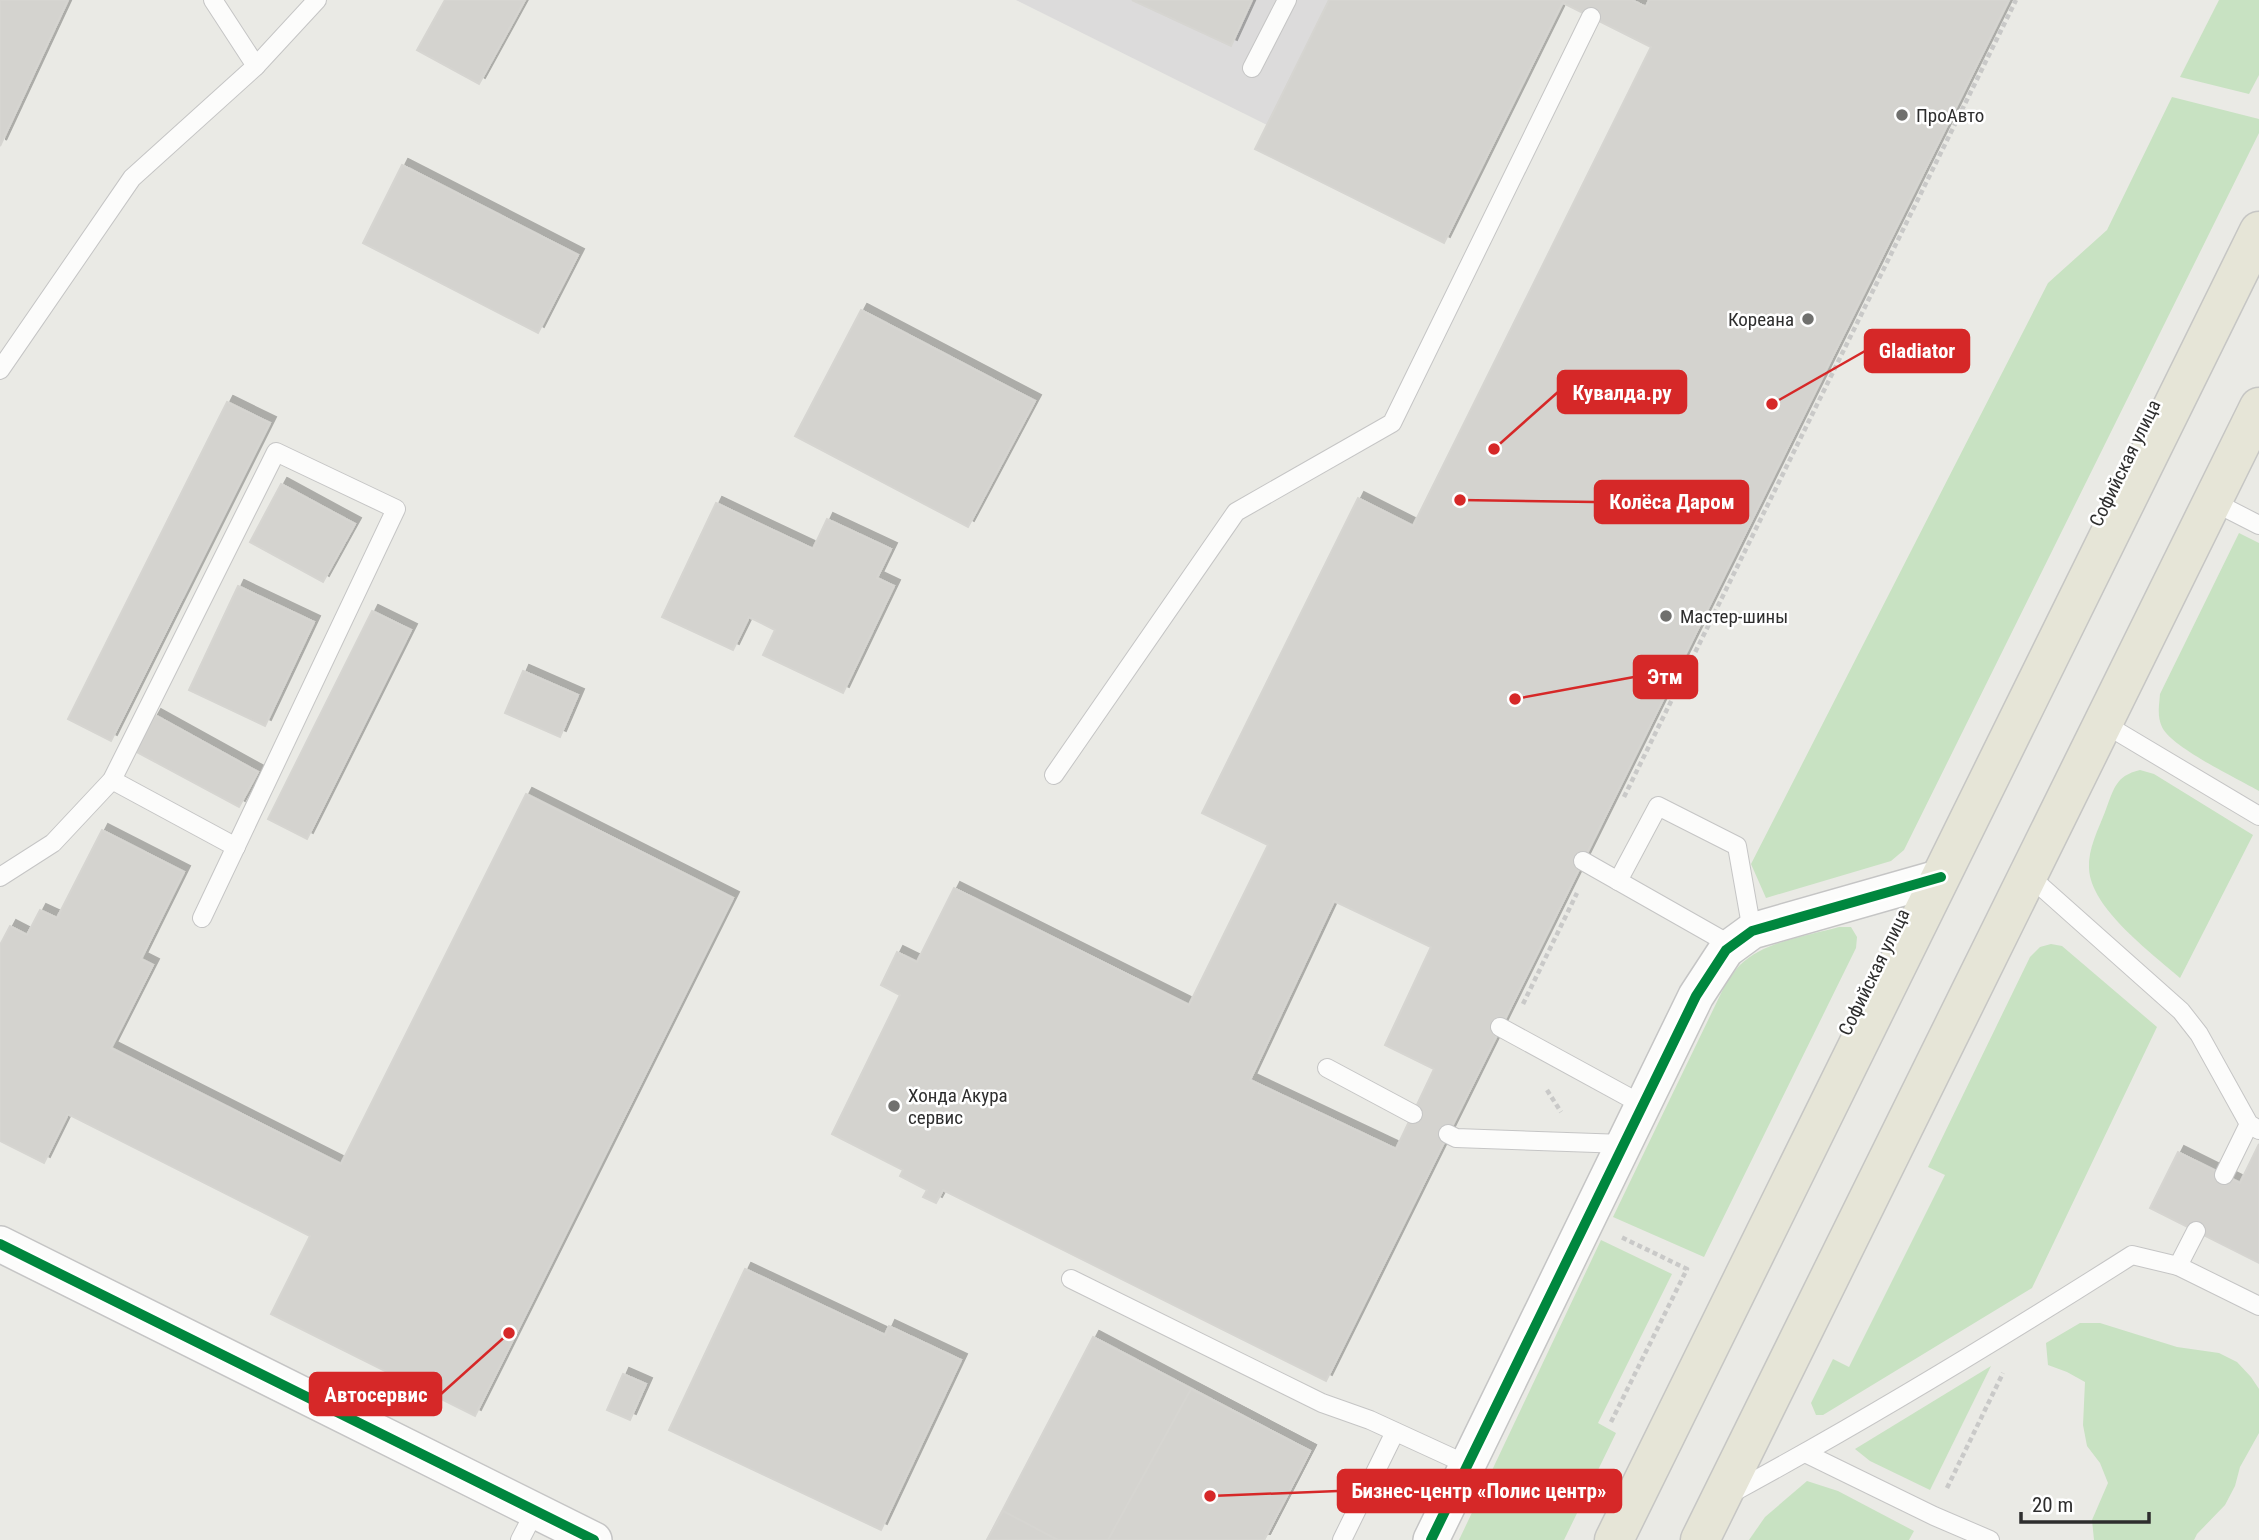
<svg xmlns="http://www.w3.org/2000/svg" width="2259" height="1540" font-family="'Roboto Condensed',sans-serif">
	<defs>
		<filter id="shadow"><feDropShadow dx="6" dy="-6" stdDeviation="0" flood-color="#0004"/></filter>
	</defs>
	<rect width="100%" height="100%" fill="#eaeae5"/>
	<polygon fill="#dcdbdb" points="1016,0 1329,0 1267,125"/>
	<g fill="#c8e2c2">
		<polygon points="2219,0 2259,0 2259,75 2249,94 2180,77"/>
		<polygon points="2172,97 2259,119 2259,133 1904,850 1891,861 1766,898 1751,864 2048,283 2107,230"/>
		<path d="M2239,533L2259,543V791C2238,779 2171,747 2162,727C2157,716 2159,706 2160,694Z"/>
		<path d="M2140,770L2154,774L2253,835L2180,978C2152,953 2090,908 2089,868C2088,849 2098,830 2105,812C2114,789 2115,776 2140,770Z"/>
		<path d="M1839,927H1851L1857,937L1856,948L1704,1257L1613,1217L1726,983C1731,977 1735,970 1740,965C1765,941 1807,936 1839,927Z"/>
		<polygon points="2051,944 2062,946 2157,1027 2032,1288 1823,1415 1816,1415 1811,1403 1833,1359 1849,1367 1945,1175 1928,1167 2030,957 2040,947"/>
		<polygon points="1601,1240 1672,1274 1598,1423 1616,1433 1564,1540 1459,1540"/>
		<polygon points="2080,1323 2100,1323 2177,1347 2219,1353 2237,1362 2251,1377 2259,1389 2259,1433 2240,1467 2235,1486 2225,1505 2197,1534 2194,1540 2094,1540 2092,1520 2108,1483 2100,1463 2087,1446 2083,1425 2085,1382 2067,1372 2048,1365 2046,1343"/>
		<polygon points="1991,1366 1930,1490 1870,1461 1855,1449"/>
		<polygon points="1807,1481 1838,1491 1914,1531 1909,1540 1749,1540 1765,1517"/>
	</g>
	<g fill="#d4d3cf" stroke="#d6d5d1" stroke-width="2" fill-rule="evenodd" filter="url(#shadow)">
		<polygon points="0,0 68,0 0,146"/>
		<polygon points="445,0 525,0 479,84 417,50"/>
		<polygon points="1132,0 1252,0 1231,46"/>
		<polygon points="1329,0 1564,0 1444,243 1255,149"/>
		<path d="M1564,0H1632L1646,7L1649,0H2009L1326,1381L943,1190L936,1203L923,1197L927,1190L900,1176L903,1170L832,1134L900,995L881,985L897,952L917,962L954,888L1189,1005L1268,845L1202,813L1358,498L1413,526L1651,47L1563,3ZM1334,901L1431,947L1385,1045L1434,1069L1396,1149L1250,1080Z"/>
		<polygon points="402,165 578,255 538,333 363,243"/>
		<polygon points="861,310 1035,401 968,527 795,436"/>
		<polygon points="227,402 270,423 111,741 68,719"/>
		<polygon points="281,484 355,524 323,582 250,542"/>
		<polygon points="716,503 813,549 827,519 891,549 877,578 894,586 843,693 763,655 775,630 749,617 733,650 662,617"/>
		<polygon points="238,586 314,622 265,726 189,690"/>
		<polygon points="372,611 411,630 307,839 268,819"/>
		<polygon points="523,671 578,695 560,737 505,713"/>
		<polygon points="155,715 258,772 239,807 135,751"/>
		<polygon points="526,794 733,898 475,1416 271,1314 310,1236 68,1114 44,1163 0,1141 0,945 10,926 27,935 40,910 57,918 102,830 184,872 141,959 153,965 111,1048 341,1164"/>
		<polygon points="2259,1144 2259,1263 2150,1208 2178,1152 2240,1183"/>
		<polygon points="745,1269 885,1335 889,1326 961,1360 881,1530 669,1430"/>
		<polygon points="1093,1337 1310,1451 1264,1540 987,1540"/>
		<polygon points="623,1374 646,1384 630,1420 607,1410"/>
		<polygon points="1191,1389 1310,1451 1264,1540 1108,1540"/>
		<polygon points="1003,1511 1058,1540 987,1540"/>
	</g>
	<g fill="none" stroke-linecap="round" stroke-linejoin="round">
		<defs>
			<g id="service">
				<polyline points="213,0 256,66"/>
				<polyline points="1252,68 1287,0"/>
				<polyline points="0,370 132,178 256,66 317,0"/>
				<polyline points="2212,501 2259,525"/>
				<polyline points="2103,723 2259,816"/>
				<polyline points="1054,775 1236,512 1392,423 1591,17"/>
				<polyline points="112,780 236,847"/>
				<polyline points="1583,861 1731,945"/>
				<polyline points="2027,874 2181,1011 2199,1034 2249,1124 2259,1130"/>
				<polyline points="0,877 53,843 112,780 276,452 396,509 202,918"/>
				<polyline points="1618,881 1658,806 1737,846 1752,931"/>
				<polyline points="1500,1027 1643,1105"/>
				<polyline points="1327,1068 1413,1114"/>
				<polyline points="1448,1134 1456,1138 1624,1144"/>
				<polyline points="2224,1175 2249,1124"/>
				<polyline points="2178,1266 2196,1231"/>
				<polyline points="1071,1279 1322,1403 1370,1420 1468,1465"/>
				<polyline points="1805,1453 1934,1516 1990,1540"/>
				<path d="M1730,1494C1867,1420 2000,1339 2132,1255L2178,1266L2259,1306"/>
				<polyline points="520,1540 535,1511"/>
				<polyline points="1342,1540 1395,1432"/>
			</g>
			<g id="minor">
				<polyline points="0,1244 594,1540"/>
				<polyline points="1431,1540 1696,996 1726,950 1752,931 1941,877"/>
			</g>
			<g id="primary">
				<polyline points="1614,1540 2259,231"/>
				<polyline points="1700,1540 2259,407"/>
			</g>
		</defs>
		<use href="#service" stroke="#c5c5c5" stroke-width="20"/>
		<use href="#minor" stroke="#c5c5c5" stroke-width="38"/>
		<use href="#primary" stroke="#c6c6c4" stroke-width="41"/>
		<g stroke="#c9c9c8" stroke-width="4.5" stroke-dasharray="5 3.5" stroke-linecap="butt">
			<polyline points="1624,797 2016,0"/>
			<polyline points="1523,1004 1577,893"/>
			<polyline points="1547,1090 1561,1112"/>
			<polyline points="1611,1422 1687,1269 1621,1237"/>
			<polyline points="1947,1488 2003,1373"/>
		</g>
		<use href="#service" stroke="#fcfcfb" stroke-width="18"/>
		<use href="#minor" stroke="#fcfcfb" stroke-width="35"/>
		<use href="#primary" stroke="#e6e5d7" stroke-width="38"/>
		<defs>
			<g id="cycleway">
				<polyline points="0,1244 594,1540"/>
				<polyline points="1431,1540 1696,996 1726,950 1752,931 1941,877"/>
			</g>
		</defs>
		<use href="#cycleway" stroke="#fff" stroke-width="15"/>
		<use href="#cycleway" stroke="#00873e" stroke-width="10"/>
	</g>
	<g fill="#70706e" stroke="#fff" stroke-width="2.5">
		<circle cx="1902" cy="115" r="7"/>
		<circle cx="1808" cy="319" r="7"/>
		<circle cx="1666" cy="616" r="7"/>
		<circle cx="894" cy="1106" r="7"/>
	</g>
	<g text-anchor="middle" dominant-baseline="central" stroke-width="5" stroke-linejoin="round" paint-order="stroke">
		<g font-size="19" fill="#2e2e2e" stroke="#fff" text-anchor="start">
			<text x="1916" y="115">ПроАвто</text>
			<text x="1794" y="319" text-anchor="end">Кореана</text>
			<text x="1680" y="616">Мастер-шины</text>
			<text x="908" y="1095">Хонда Акура<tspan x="908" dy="22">сервис</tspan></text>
		</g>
		<g font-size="19" fill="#2e2e2e" stroke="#fff">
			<text transform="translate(2125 463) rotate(-64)">Софийская улица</text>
			<text transform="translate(1874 972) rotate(-64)">Софийская улица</text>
		</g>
	</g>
	<path fill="none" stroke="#d62828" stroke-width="2.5" d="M1772 404L1865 351M1494 449L1558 392M1460 500L1595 502M1515 699L1634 677M509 1333L441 1394M1210 1496L1338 1491"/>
	<g fill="#d62828" stroke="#fff" stroke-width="2.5">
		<circle cx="1772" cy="404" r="7"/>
		<circle cx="1494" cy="449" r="7"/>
		<circle cx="1460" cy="500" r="7"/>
		<circle cx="1515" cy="699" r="7"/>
		<circle cx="509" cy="1333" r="7"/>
		<circle cx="1210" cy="1496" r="7"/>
	</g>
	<g fill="#d62828" stroke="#d62828" stroke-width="2.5">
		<rect x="1865" y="330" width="104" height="42" rx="7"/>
		<rect x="1558" y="371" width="128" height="42" rx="7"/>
		<rect x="1595" y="481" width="153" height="42" rx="7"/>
		<rect x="1634" y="656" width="63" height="42" rx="7"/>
		<rect x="310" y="1373" width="131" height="42" rx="7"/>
		<rect x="1338" y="1470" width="283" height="42" rx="7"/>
	</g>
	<g font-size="21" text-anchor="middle" font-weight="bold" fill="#fff">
		<text x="1917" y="358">Gladiator</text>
		<text x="1622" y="400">Кувалда.ру</text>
		<text x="1672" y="509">Колёса Даром</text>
		<text x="1665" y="684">Этм</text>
		<text x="376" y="1402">Автосервис</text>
		<text x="1479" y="1498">Бизнес-центр «Полис центр»</text>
	</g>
	<path d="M2021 1512v10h128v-10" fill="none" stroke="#2e2e2e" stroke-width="3.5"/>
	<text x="2032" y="1512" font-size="21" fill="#2e2e2e" stroke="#ffffff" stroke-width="5" paint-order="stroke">20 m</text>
</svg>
